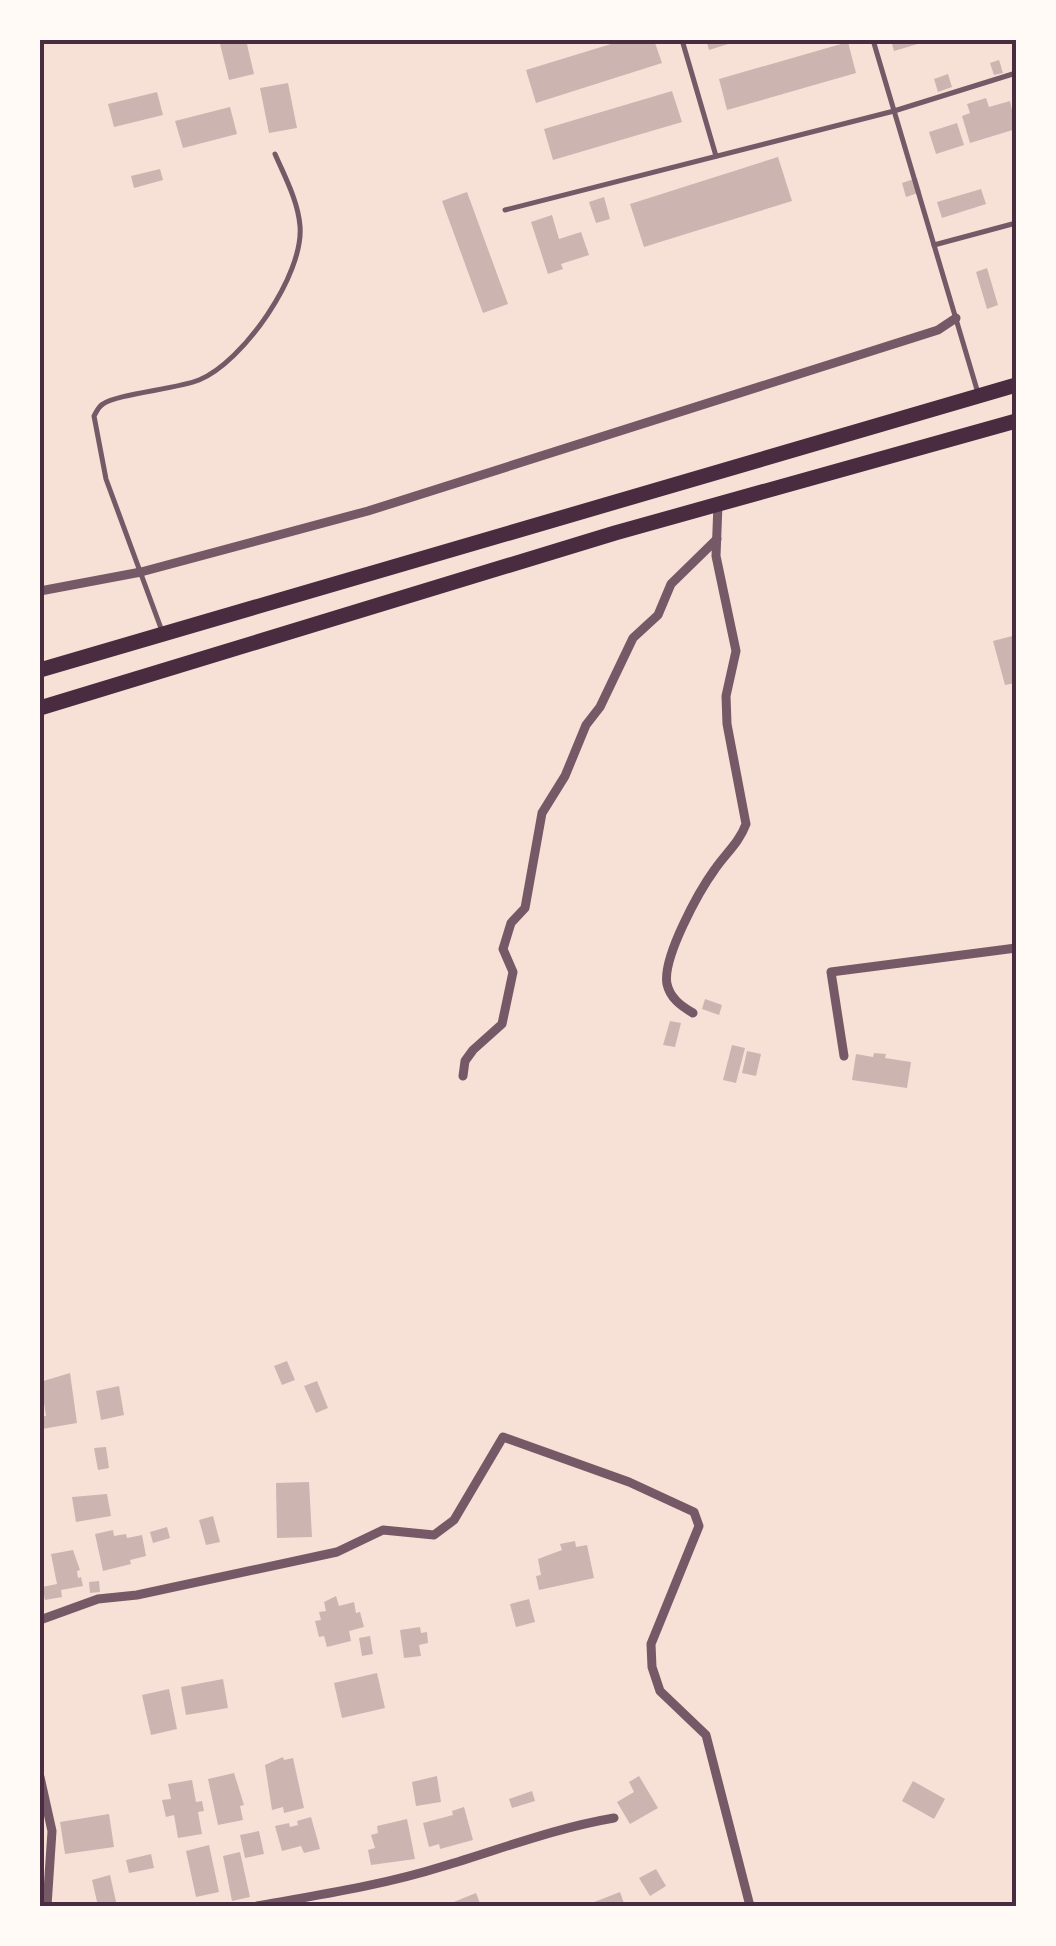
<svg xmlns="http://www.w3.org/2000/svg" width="1056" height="1946" font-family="'Varela Round',sans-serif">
	<rect width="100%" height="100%" fill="#f7e1d7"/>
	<g fill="#ccb4b1">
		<polygon points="219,40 246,40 254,74 229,80"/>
		<polygon points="624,40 654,40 662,63 536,103 526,70"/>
		<polygon points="706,40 738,40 738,41 709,50"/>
		<polygon points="891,40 928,40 928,41 894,51"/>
		<polygon points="848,42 856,73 727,110 719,79"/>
		<polygon points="999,60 1003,73 994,75 990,63"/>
		<polygon points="948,74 952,87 938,92 934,79"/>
		<polygon points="288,83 297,128 269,133 260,88"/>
		<polygon points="672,91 682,122 553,160 544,129"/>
		<polygon points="157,92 163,115 114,127 108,104"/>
		<polygon points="986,98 989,107 1010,101 1016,129 970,143 962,116 970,113 967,104"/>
		<polygon points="230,107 237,134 183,148 175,121"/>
		<polygon points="957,123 964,145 936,154 929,132"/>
		<polygon points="778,157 792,201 644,247 630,204"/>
		<polygon points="160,169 163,180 134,188 131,176"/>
		<polygon points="917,178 921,192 906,197 902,183"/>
		<polygon points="981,189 986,204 942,218 937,202"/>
		<polygon points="467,192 508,304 483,313 442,201"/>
		<polygon points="604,197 610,219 596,223 589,202"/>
		<polygon points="552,215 559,239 581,232 589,255 561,264 563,269 548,274 531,222"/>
		<polygon points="987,268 998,305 987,309 976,272"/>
		<polygon points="1016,635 1016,683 1005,685 993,641"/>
		<polygon points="705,999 722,1005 719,1015 702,1009"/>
		<polygon points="670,1021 681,1023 675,1047 663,1045"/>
		<polygon points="732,1045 745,1048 736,1083 723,1080"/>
		<polygon points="747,1051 761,1054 756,1076 742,1073"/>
		<polygon points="874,1053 886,1054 885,1058 911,1062 907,1088 852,1080 856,1054 873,1057"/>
		<polygon points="287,1361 295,1380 282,1385 274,1366"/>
		<polygon points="70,1373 77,1423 42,1429 40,1417 46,1416 43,1396 40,1396 40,1382"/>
		<polygon points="317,1381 328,1408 316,1413 304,1386"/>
		<polygon points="119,1386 124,1415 101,1420 96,1391"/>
		<polygon points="106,1447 109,1468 98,1470 94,1448"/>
		<polygon points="309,1482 312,1537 277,1538 276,1483"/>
		<polygon points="107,1494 111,1516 76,1522 72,1497"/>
		<polygon points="213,1516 220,1542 206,1545 199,1520"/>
		<polygon points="167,1527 170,1538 153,1543 150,1532"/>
		<polygon points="113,1530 114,1536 126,1534 127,1538 142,1535 146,1556 130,1560 131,1564 103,1571 95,1534"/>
		<polygon points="575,1541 576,1547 587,1545 594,1578 539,1590 536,1576 541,1575 538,1559 562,1550 560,1544"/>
		<polygon points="73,1550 80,1570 77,1571 78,1578 81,1577 83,1586 61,1590 62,1597 45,1600 42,1587 57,1584 51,1554"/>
		<polygon points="99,1581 100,1592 90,1593 89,1582"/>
		<polygon points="336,1596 339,1606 354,1602 356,1613 360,1612 364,1627 349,1631 351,1641 327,1647 324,1636 319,1637 315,1621 321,1620 319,1612 326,1611 324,1602"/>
		<polygon points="529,1599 535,1622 516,1627 510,1604"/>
		<polygon points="420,1627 421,1633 427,1632 428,1643 419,1645 421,1656 404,1658 400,1630"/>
		<polygon points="370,1636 373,1654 362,1656 359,1638"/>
		<polygon points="377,1673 385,1708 342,1718 334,1683"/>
		<polygon points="223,1679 228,1708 186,1715 181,1687"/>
		<polygon points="169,1689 177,1729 151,1735 142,1695"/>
		<polygon points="283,1757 284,1760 293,1758 304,1808 284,1813 283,1807 272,1810 265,1765"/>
		<polygon points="234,1773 244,1805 240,1806 243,1820 218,1825 208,1779"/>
		<polygon points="437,1776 441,1802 416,1806 412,1782"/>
		<polygon points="639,1776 658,1808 630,1824 617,1802 634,1792 629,1782"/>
		<polygon points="192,1780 196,1802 202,1801 204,1811 198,1812 202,1834 178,1838 174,1815 166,1817 162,1800 171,1799 168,1784"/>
		<polygon points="913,1781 945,1799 934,1819 902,1801"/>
		<polygon points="532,1791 535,1801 512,1808 509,1799"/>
		<polygon points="464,1807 473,1840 440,1849 439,1844 429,1847 423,1823 453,1815 452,1811"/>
		<polygon points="109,1814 114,1847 65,1854 60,1822"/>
		<polygon points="311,1817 320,1849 304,1853 301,1846 282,1851 275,1826 289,1823 290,1827 298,1825 297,1821"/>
		<polygon points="407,1819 415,1859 371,1865 368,1850 375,1848 371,1835 378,1833 377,1826"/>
		<polygon points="259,1831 264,1854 245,1858 240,1835"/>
		<polygon points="209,1845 219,1892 196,1897 186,1851"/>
		<polygon points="240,1852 250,1897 232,1901 223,1856"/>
		<polygon points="151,1854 154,1868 129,1873 126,1860"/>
		<polygon points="656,1869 666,1886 650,1896 639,1878"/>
		<polygon points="110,1875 117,1906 98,1906 92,1880"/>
		<polygon points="620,1892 625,1906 584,1906"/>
		<polygon points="476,1893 481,1906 444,1906"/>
	</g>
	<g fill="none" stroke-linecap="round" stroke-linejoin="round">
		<g stroke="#755966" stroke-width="5">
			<polyline points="682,40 716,156"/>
			<polyline points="873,40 978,393"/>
			<polyline points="505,210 894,111 1016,73"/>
			<polyline points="934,245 1016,223"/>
			<path d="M162,631L106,479L94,416C97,411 98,407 103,404C117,394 177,389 199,380C243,362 304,275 300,226C298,201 285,177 275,154"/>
		</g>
		<g stroke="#755966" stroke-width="9">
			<polyline points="40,591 141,572 368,511 938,330 956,318"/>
			<path d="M693,1013C681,1006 670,998 667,984C662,958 699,891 715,869C726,853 739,843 746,824L727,724L726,696L736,651L716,556L718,504"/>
			<polyline points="844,1056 831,972 1016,948"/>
			<polyline points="463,1076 465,1061 473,1050 502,1024 513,972 503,949 511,923 525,908 542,813 565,776 586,725 600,707 633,638 658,615 671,584 717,539"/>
			<polyline points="40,1620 98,1599 137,1595 337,1552 383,1530 434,1535 454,1520 503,1437 629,1482 694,1512 699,1526 651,1644 652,1667 660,1691 706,1735 750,1906"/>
			<polyline points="40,1777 52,1831 47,1906"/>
			<path d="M257,1906C319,1895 384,1885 444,1866C501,1849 555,1828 614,1818"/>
		</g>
		<g stroke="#4a2c40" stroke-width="15">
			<polyline points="40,670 1016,385"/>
			<polyline points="40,708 615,533 1016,421"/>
		</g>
	</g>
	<rect width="1056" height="1946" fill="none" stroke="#fffaf5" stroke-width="85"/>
	<rect x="42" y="42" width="972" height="1862" fill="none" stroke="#4a2c40" stroke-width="4"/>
</svg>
